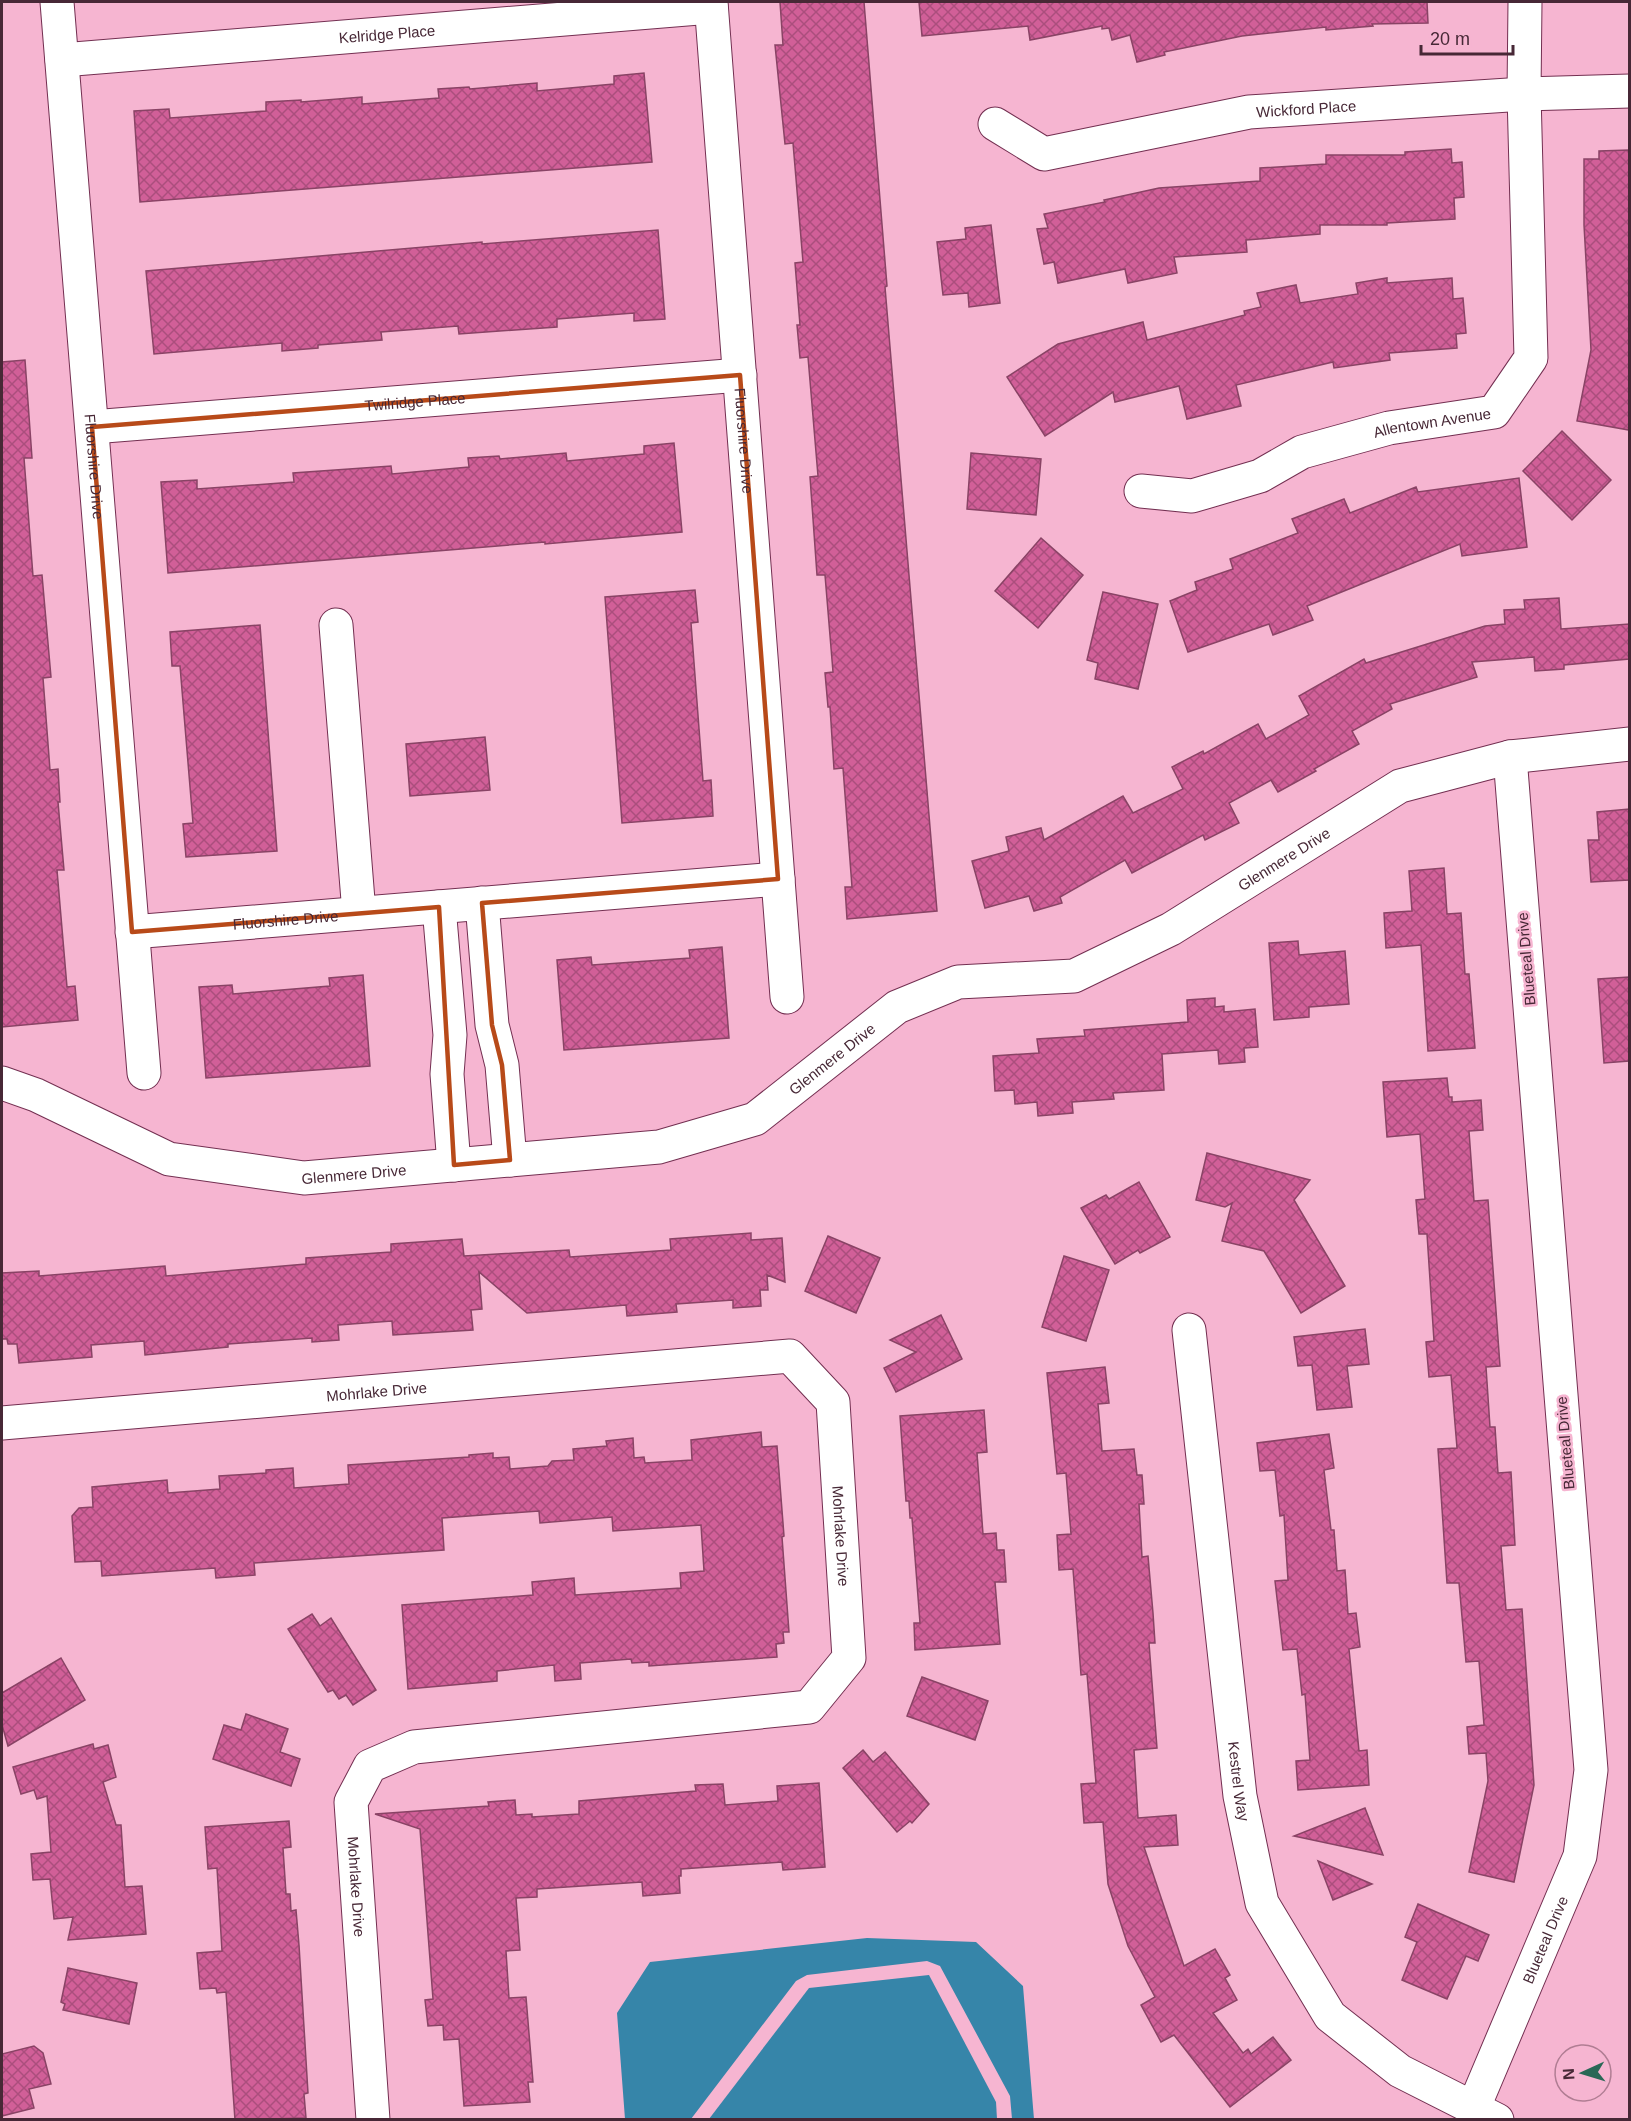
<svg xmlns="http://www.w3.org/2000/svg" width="1631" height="2121" font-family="Helvetica,sans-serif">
	<defs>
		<pattern id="building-cross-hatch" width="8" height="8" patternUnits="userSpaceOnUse" patternTransform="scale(1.5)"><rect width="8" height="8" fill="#d15f98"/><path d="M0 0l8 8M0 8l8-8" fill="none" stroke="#ab4e7d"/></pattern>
	</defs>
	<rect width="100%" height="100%" fill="#f6b5d1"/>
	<g fill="#3685a9">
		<polygon points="867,1938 976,1942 1023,1986 1034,2119 1012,2119 1010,2096 940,1966 927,1961 807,1975 796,1981 691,2119 625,2119 617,2013 650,1962"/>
		<polygon points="929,1975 996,2102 997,2119 709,2119 809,1988"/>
	</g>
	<g fill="url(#building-cross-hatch)" stroke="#894365" stroke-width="1.5">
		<polygon points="780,2 864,2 887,286 885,287 937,911 847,919 845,887 852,887 843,768 834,769 830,707 828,707 825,673 833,672 825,575 817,575 810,477 818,476 808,357 800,358 797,325 800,325 795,263 803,262 793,143 785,144 775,45 783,45"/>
		<polygon points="919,2 1427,2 1428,23 1372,24 1373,26 1326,30 1326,27 1242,36 1164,52 1165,55 1137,62 1130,35 1112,40 1109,28 1102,29 1102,26 1030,40 1028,26 922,36"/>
		<polygon points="644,73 652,162 140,202 134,111 169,109 170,118 266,111 266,102 301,100 301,102 362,97 362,104 439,98 438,89 469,87 470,89 537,83 537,91 614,84 614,76"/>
		<polygon points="1451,149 1452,163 1462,162 1464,197 1454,198 1455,219 1387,223 1387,225 1320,225 1320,234 1246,240 1247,252 1174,257 1177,273 1128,283 1125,269 1058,283 1054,262 1044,264 1037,229 1048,228 1044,214 1105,202 1104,200 1159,188 1260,181 1260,168 1326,164 1326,155 1405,155 1405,152"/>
		<polygon points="1629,150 1629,430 1577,421 1591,350 1584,225 1584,159 1599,159 1599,151"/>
		<polygon points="991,225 1000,303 969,307 968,293 943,295 937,242 966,239 965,228"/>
		<polygon points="658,230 665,319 634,321 634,313 557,319 557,327 459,334 458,326 381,332 382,340 318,345 318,348 282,351 282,343 154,354 146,271 482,242 482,244"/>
		<polygon points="1387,278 1387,283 1452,278 1453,299 1463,298 1466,333 1456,334 1457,348 1389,353 1390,360 1334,368 1333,362 1236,385 1241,406 1187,419 1179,386 1115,402 1113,392 1045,436 1007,377 1058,344 1143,322 1147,340 1245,315 1244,311 1261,307 1257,293 1296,285 1300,303 1358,294 1356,283"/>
		<polygon points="25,360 32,458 24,458 33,576 42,575 51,677 43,678 50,770 58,769 60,802 58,802 64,870 57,870 67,987 75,986 78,1020 2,1027 2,362"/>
		<polygon points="1562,431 1611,480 1572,520 1523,471"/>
		<polygon points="674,443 682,532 545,544 545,542 168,573 161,482 197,480 197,489 294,482 293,473 391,466 392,474 469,467 468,458 499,456 500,459 566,453 567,461 644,454 644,446"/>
		<polygon points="971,453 1041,459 1036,515 967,509"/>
		<polygon points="1519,478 1527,547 1462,556 1460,544 1307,606 1313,620 1273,635 1269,624 1188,652 1170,601 1197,590 1195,582 1233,569 1230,559 1298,533 1292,519 1344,499 1350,513 1416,487 1418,492"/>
		<polygon points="1041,538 1083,575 1038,628 995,591"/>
		<polygon points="695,590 698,622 691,623 703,781 711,780 713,816 622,823 605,597"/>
		<polygon points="1103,592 1158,604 1138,689 1095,679 1098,663 1087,660"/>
		<polygon points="1559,598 1561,629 1629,624 1629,659 1564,665 1564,669 1535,671 1534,657 1472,662 1477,677 1390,704 1392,709 1352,731 1359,744 1314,769 1316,771 1278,792 1271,780 1229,803 1239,823 1205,840 1203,835 1132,873 1125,860 1060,897 1062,903 1034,911 1029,896 985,908 972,861 1009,851 1006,837 1041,828 1044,840 1123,796 1133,813 1183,789 1172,767 1203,751 1204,754 1258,724 1266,739 1309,715 1299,696 1364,659 1366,663 1485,626 1505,624 1504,610 1525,609 1524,600"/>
		<polygon points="260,625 277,851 186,857 183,824 193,823 180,666 172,666 170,632"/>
		<polygon points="485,737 490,790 410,796 406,744"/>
		<polygon points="1629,809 1629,880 1591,882 1588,840 1599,840 1597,812"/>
		<polygon points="1444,868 1447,914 1461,913 1465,974 1469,974 1475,1048 1428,1051 1421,945 1386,948 1384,913 1412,911 1409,871"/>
		<polygon points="1298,941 1299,955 1345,951 1349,1004 1309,1007 1309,1017 1274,1020 1269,943"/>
		<polygon points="722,947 729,1038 564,1050 557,960 591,957 592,965 690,958 689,950"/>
		<polygon points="363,975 370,1066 206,1078 199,987 232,985 233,994 330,986 329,978"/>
		<polygon points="1629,977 1629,1061 1604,1063 1598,979"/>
		<polygon points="1215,998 1215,1007 1224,1006 1224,1012 1255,1009 1258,1047 1244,1048 1245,1062 1219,1064 1218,1050 1162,1054 1164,1090 1113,1093 1114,1099 1072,1102 1073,1113 1038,1116 1037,1102 1015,1104 1014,1090 995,1091 993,1056 1039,1053 1037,1039 1085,1036 1084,1030 1188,1022 1187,1000"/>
		<polygon points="1447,1078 1449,1097 1452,1097 1452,1102 1481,1100 1483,1130 1469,1131 1474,1201 1488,1200 1500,1366 1486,1367 1490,1427 1495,1427 1498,1473 1511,1472 1515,1545 1501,1546 1506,1610 1522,1609 1534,1785 1514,1882 1469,1872 1488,1781 1486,1753 1469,1754 1467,1727 1484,1725 1479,1661 1466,1662 1459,1583 1447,1583 1438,1449 1457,1448 1451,1375 1429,1377 1426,1342 1434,1341 1427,1234 1419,1234 1416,1200 1425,1199 1420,1134 1387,1137 1383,1082"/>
		<polygon points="1207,1153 1310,1180 1294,1200 1345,1286 1301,1313 1264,1251 1222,1241 1232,1203 1225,1207 1196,1200"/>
		<polygon points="1139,1182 1170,1237 1140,1253 1138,1250 1115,1264 1081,1208 1106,1195 1109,1199"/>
		<polygon points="751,1233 751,1240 782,1238 785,1282 767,1275 768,1290 760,1290 761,1306 733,1308 733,1300 676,1304 677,1312 627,1316 626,1305 527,1313 479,1272 482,1309 471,1310 473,1330 393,1335 392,1321 338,1325 339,1340 312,1342 312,1338 228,1344 228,1347 145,1355 144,1341 91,1345 92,1357 19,1363 17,1344 8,1344 7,1339 2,1339 2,1273 39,1271 39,1276 165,1266 166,1276 306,1264 306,1258 391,1252 391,1244 462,1239 464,1256 569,1250 570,1257 671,1250 670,1239"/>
		<polygon points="828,1236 880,1258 856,1313 805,1291"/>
		<polygon points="1064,1256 1109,1270 1086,1341 1042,1327"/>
		<polygon points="941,1315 962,1359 896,1392 884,1368 916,1352 890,1340"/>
		<polygon points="1365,1329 1369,1364 1347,1366 1352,1407 1317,1410 1312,1365 1298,1366 1294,1337"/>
		<polygon points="1105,1367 1109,1403 1098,1404 1102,1451 1134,1449 1137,1475 1142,1475 1144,1504 1139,1504 1142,1557 1148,1556 1153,1613 1155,1643 1149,1643 1157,1748 1134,1750 1138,1818 1176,1815 1178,1845 1144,1847 1184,1966 1215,1949 1230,1975 1225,1978 1237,2000 1213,2013 1243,2053 1248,2049 1251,2054 1273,2037 1291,2060 1230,2107 1174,2035 1161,2042 1141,2005 1155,1997 1128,1946 1108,1884 1103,1822 1084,1823 1081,1784 1096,1783 1087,1674 1081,1675 1073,1569 1059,1570 1057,1535 1071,1534 1066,1473 1057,1474 1047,1373"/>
		<polygon points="984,1410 987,1452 977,1453 983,1534 996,1533 997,1550 1004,1550 1006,1582 995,1582 1000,1644 915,1650 914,1623 920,1623 912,1518 910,1518 909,1501 906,1501 900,1416"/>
		<polygon points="761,1432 762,1447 777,1446 784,1536 782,1537 789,1632 783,1632 784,1643 776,1644 777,1657 649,1666 649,1662 632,1663 631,1659 580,1663 581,1679 555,1681 554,1665 497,1671 497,1681 408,1689 402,1605 533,1595 532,1582 574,1578 575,1595 681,1588 680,1573 704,1571 701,1525 613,1531 612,1517 540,1523 539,1511 442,1518 444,1550 254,1563 255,1575 216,1578 215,1568 102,1576 101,1561 75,1562 72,1516 79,1508 93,1507 92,1487 167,1480 168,1493 220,1489 219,1476 266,1473 266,1470 293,1468 294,1488 349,1484 348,1465 469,1457 469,1455 493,1453 493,1458 509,1457 510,1469 548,1466 552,1461 574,1460 573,1449 607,1446 606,1441 633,1438 634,1458 644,1457 645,1463 692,1460 691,1440"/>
		<polygon points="1329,1434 1334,1468 1324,1470 1331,1530 1334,1530 1337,1571 1345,1570 1348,1614 1356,1613 1360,1647 1349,1649 1359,1751 1367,1750 1369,1785 1298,1790 1296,1761 1310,1760 1305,1694 1302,1695 1297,1649 1283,1650 1275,1581 1288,1580 1284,1515 1280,1516 1275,1470 1260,1471 1257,1443"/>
		<polygon points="312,1614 320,1626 331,1618 376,1690 353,1705 346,1695 339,1699 333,1690 328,1692 288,1629"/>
		<polygon points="61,1658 85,1700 8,1746 2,1725 2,1693"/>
		<polygon points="922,1677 988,1701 975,1740 907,1716"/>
		<polygon points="246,1714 288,1729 280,1752 300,1759 291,1786 213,1759 224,1725 241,1730"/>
		<polygon points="93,1744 94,1749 108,1745 116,1777 103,1782 116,1825 121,1825 125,1887 142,1886 146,1934 68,1940 73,1917 54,1919 50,1879 33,1880 31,1854 51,1852 47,1796 37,1799 34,1790 21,1794 13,1767"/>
		<polygon points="863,1750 873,1762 885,1752 929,1804 912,1823 910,1821 897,1832 843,1768"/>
		<polygon points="819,1783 825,1867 783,1870 782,1862 681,1869 681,1876 679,1876 680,1893 643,1896 642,1882 537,1889 537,1897 516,1898 520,1950 506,1951 509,1998 526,1997 533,2082 528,2082 530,2102 464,2106 459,2039 444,2040 443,2025 428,2026 425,2000 433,1999 420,1829 375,1814 489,1806 488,1802 515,1800 516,1815 532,1814 532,1817 579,1814 579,1801 696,1791 695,1785 723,1784 725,1805 778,1801 777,1786"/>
		<polygon points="1365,1808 1383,1855 1294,1836"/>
		<polygon points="289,1821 291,1847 283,1848 286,1894 290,1894 291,1911 296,1910 299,1945 308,2093 304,2094 306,2118 235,2120 226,1992 217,1993 216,1988 200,1989 197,1953 222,1951 217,1868 208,1869 205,1827"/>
		<polygon points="1318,1861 1372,1884 1333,1900"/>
		<polygon points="1418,1904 1489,1935 1478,1961 1466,1956 1447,1999 1402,1980 1417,1942 1405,1937"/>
		<polygon points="68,1968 137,1983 129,2024 63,2010 65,2004 61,2002"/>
		<polygon points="34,2046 43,2053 51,2084 29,2089 34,2108 2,2116 2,2054"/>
	</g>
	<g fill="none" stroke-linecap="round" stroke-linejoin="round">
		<defs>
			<g id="street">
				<path id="s1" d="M57,2L144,1073"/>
				<path id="s2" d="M711,2L787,997"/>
				<path id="s3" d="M62,60L711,7"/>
				<path id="s4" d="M995,124L1044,154L1249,112L1524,94L1630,91"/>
				<path id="s5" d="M92,427L740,375"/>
				<path id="s6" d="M1141,491L1192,496L1260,476L1302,452L1389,428L1494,412L1531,358L1524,94L1525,2"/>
				<polyline points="336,625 359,913"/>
				<polyline points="482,903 492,1025 502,1065 510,1160"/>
				<polyline points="439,907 450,1035 447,1074 454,1165"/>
				<path id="s7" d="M132,932L778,879"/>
				<path id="s8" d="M2,1083L36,1095L169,1159L304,1178L659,1147L755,1119L897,1007L958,982L1074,976L1171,929L1400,786L1510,757L1630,744"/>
				<path id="s9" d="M1189,1330L1240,1796L1262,1903L1330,2016L1400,2071L1497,2120"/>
				<path id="s10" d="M2,1423L790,1356L833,1402L849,1658L809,1707L414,1747L370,1766L351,1802L373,2120"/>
				<path id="s11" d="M1473,2109L1580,1856L1591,1770L1510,757"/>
			</g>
		</defs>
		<use href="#street" stroke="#732f51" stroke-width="35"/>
		<use href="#street" stroke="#fff" stroke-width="33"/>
	</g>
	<path fill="none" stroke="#b84a19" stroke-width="4.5" stroke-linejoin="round" d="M740,375L778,879L482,903L492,1025L502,1065L510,1160L454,1165L439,907L132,932L92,427Z"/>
	<g text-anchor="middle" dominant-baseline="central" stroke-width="5" stroke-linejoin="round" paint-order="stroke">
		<g font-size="15" fill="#472836" stroke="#f6b5d1">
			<text stroke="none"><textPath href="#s3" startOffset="326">Kelridge Place</textPath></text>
			<text stroke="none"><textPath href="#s4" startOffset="324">Wickford Place</textPath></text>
			<text stroke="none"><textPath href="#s5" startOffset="324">Twilridge Place</textPath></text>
			<text stroke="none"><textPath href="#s6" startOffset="304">Allentown Avenue</textPath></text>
			<text stroke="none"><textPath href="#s2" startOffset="440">Fluorshire Drive</textPath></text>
			<text stroke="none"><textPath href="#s1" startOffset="466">Fluorshire Drive</textPath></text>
			<text stroke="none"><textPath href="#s8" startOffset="1380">Glenmere Drive</textPath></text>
			<text stroke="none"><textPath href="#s7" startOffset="154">Fluorshire Drive</textPath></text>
			<text transform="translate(1526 959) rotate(-95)">Blueteal Drive</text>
			<text stroke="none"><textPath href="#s8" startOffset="874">Glenmere Drive</textPath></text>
			<text stroke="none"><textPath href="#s8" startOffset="370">Glenmere Drive</textPath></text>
			<text stroke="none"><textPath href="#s10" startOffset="376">Mohrlake Drive</textPath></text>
			<text transform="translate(1565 1443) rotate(-95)">Blueteal Drive</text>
			<text stroke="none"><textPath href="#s10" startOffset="988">Mohrlake Drive</textPath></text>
			<text stroke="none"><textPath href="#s9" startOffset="454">Kestrel Way</textPath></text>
			<text stroke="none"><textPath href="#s10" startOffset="1744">Mohrlake Drive</textPath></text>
			<text stroke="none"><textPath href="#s11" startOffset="184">Blueteal Drive</textPath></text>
		</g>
	</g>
	<rect width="1631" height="2121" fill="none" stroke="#472836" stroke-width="6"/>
	<g transform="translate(1583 2073) rotate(266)"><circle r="28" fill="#f6b5d1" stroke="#b07d93" stroke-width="1.5"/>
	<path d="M0-4.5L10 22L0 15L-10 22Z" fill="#296856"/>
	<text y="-9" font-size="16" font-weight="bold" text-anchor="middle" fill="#472836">N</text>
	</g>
	<path d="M1421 45v9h92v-9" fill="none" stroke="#472836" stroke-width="3"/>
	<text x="1430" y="45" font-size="18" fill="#472836" stroke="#f6b5d1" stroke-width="4.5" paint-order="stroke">20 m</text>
</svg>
